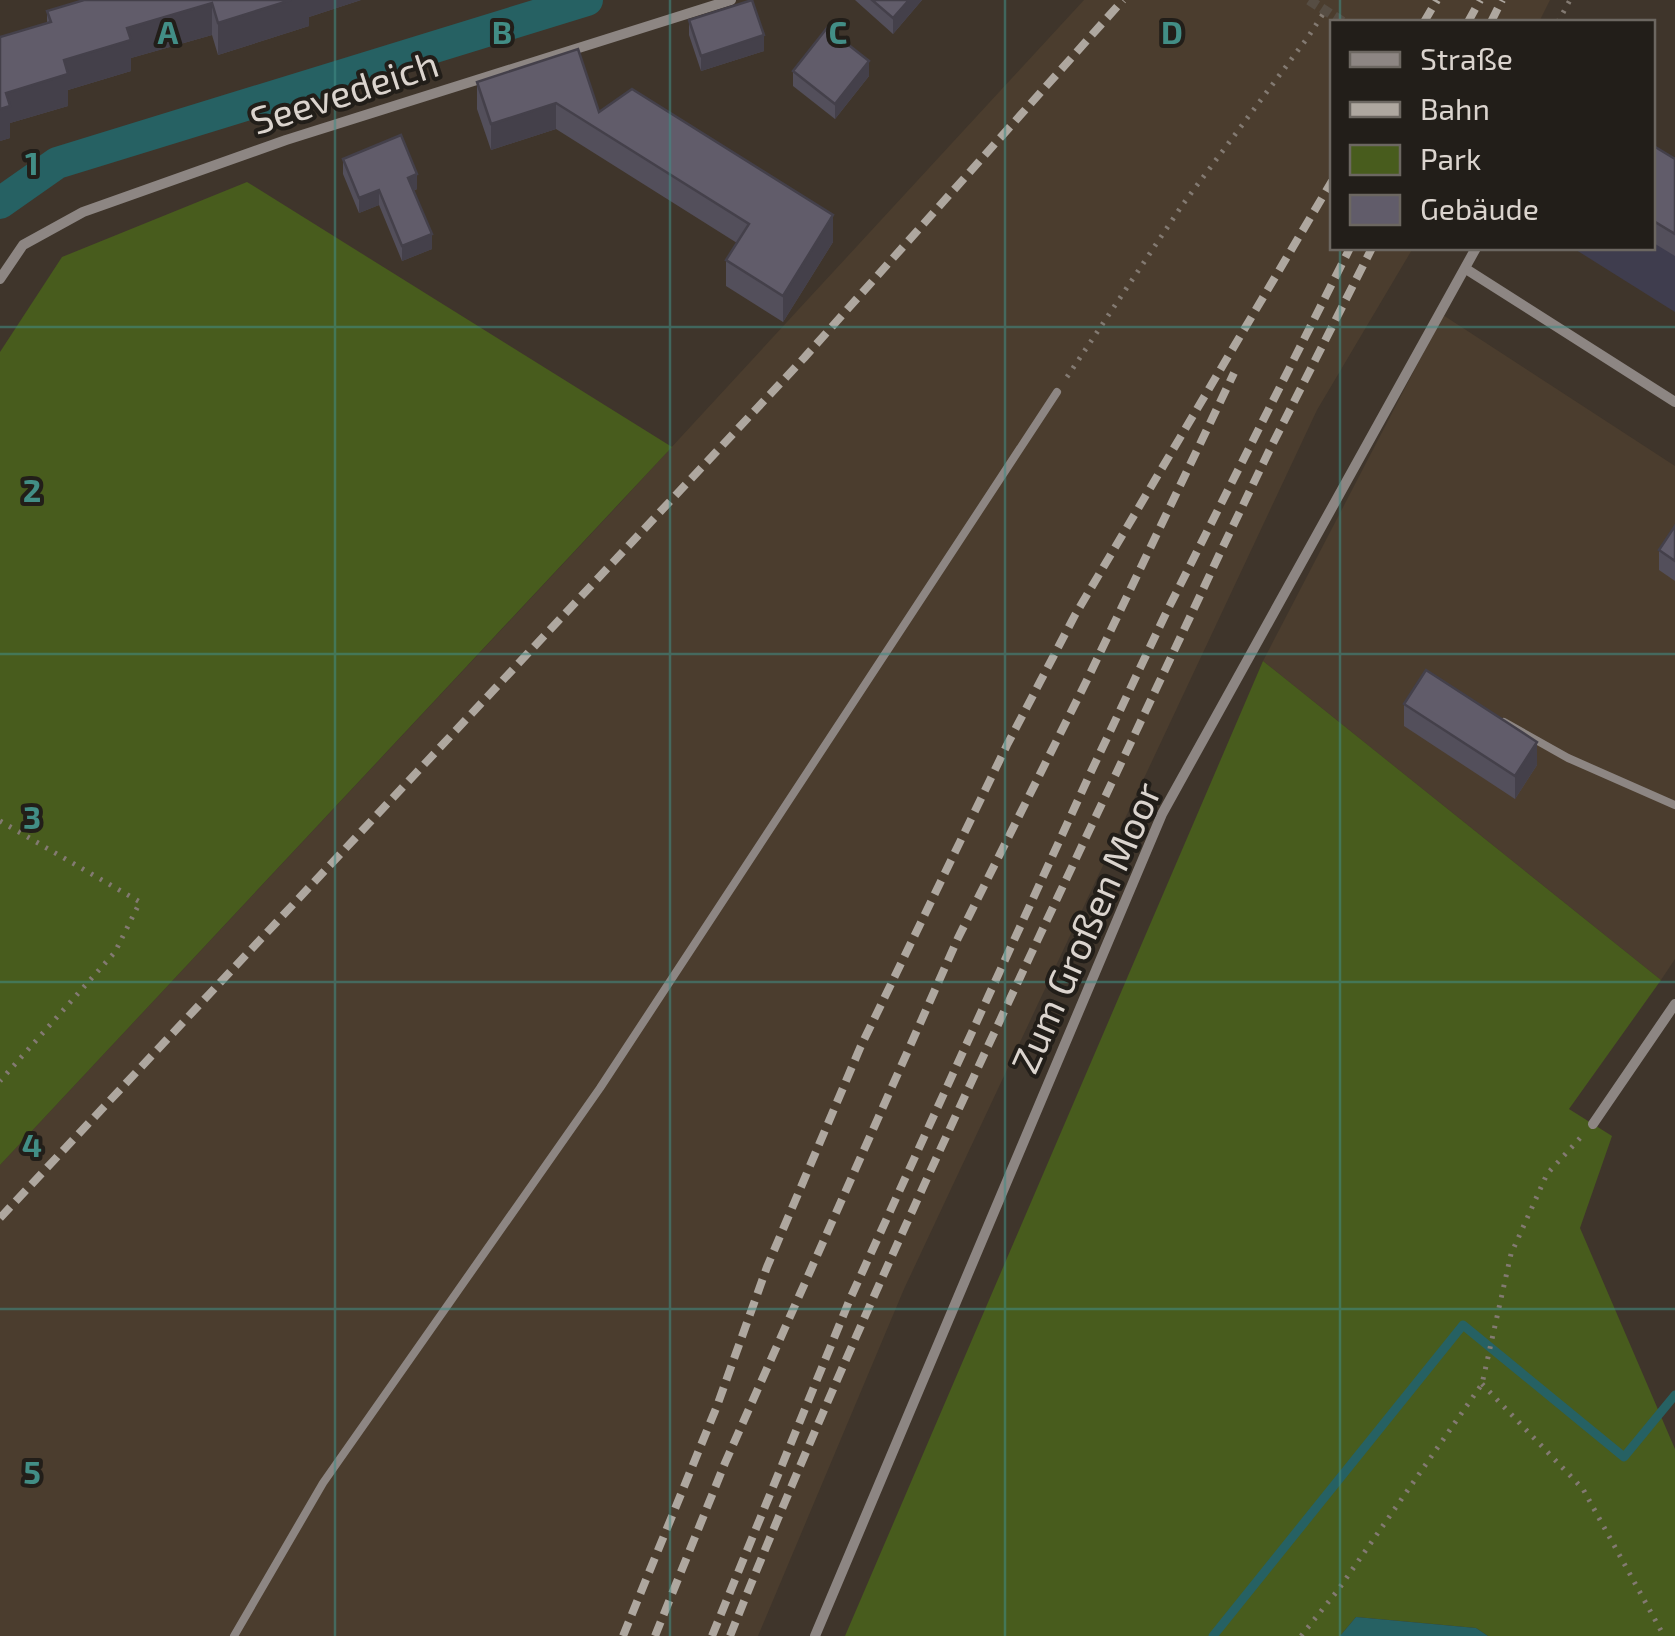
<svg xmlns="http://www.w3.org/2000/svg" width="1675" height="1636" font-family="'Exo 2',sans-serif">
	<rect width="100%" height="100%" fill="#3f352b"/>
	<polygon fill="#3f3d4e" points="1653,162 1675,175 1675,312 1573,248 1652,248"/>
	<g fill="#4b3d2e">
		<polygon points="1084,0 1550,0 1539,22 1332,22 1332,248 1413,248 1317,410 904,1289 758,1636 0,1636 0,1165 621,502"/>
		<polygon points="1443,315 1675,466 1675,959 1661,980 1263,661"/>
	</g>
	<g fill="#485c1d">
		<polygon points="247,182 672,447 0,1165 0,352 62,257"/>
		<polygon points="1263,661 1661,980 1569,1109 1612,1136 1580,1228 1675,1449 1675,1636 1488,1636 1476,1628 1356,1617 1340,1636 845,1636"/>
	</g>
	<polygon fill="#266163" points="1356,1617 1476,1628 1488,1636 1340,1636"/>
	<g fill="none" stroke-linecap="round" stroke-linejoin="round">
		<polyline stroke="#266163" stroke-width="9" points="1213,1636 1463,1325 1624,1457 1675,1395"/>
		<polyline stroke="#266163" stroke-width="32" points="0,203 57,163 587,0"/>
		<polyline stroke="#564d43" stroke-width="10" stroke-dasharray="10 5" stroke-linecap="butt" points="1309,0 1343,22"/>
		<g stroke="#837a72" stroke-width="5" stroke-dasharray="2.5 8" stroke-linecap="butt">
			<polyline points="1558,22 1570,0"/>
			<polyline points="1067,377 1183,204 1308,37 1325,11"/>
			<polyline points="0,821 140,902 115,952 0,1081"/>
			<polyline points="1482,1384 1583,1489 1664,1636"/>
			<polyline points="1301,1636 1338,1590 1482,1384 1511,1254 1547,1174 1581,1137"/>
		</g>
		<g stroke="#8d8683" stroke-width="8">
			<polyline points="1504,722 1568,758 1675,805"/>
			<polyline points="234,1636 323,1483 600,1088 1057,392"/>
		</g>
		<g stroke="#8d8683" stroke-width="10">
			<polyline points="1466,269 1675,402"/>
			<polyline points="0,279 23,245 83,212 286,140 731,0"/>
			<polyline points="1593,1124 1675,1004"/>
			<polyline points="815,1636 1162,814 1476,248"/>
		</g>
		<g stroke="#aea79f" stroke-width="8" stroke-dasharray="15 8" stroke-linecap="butt">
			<polyline points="1424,22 1437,0"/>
			<polyline points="1468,22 1480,0"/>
			<polyline points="1491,22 1502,0"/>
			<polyline points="0,1218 804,358 1123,0"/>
			<polyline points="623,1636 717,1406 767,1267 860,1048 1007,745 1075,615 1332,181"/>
			<polyline points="655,1636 725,1463 958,938 1087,680 1234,373"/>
			<polyline points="712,1636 850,1299 1089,776 1167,611 1350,248"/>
			<path d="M730,1636C877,1268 1052,912 1220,553L1269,451L1372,248"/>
		</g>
	</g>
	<g fill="#534f5b">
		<polygon points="361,0 309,17 309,26 218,55 212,35 131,58 131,71 68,90 68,106 10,123 10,138 0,141 47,23 47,11"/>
		<polygon points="855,0 922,0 893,34"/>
		<polygon points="689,20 764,51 701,71 689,35"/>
		<polygon points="793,71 869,76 835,119 793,86"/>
		<polygon points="477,82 599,112 833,242 783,322 726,286 726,260 737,243 556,129 491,150 477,109"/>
		<polygon points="1652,145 1675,159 1675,256 1652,242"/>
		<polygon points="343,159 417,189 413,191 432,249 402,261 379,205 359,213 343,174"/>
		<polygon points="1675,526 1675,581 1659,570 1659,550"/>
		<polygon points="1404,704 1537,765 1515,799 1404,726"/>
	</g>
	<g fill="#44404a">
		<polygon points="291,0 361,0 309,17 309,26 218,55 218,23"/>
		<polygon points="909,0 922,0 893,34 893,18"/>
		<polygon points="212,3 212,35 131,58 131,71 68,90 68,106 10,123 10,138 0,141 0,109 6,93 64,60 127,28"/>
		<polygon points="764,35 764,51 701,71 701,56"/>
		<polygon points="869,61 869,76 835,119 835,104"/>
		<polygon points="556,103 556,129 491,150 491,124"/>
		<polygon points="417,174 417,189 408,193 408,178"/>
		<polygon points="379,190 379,205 359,213 359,198"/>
		<polygon points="833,215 833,242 783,322 783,296"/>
		<polygon points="432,234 432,249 402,261 402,246"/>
		<polygon points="1537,742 1537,765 1515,799 1515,776"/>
	</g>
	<g fill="#615c6a" stroke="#44404a" stroke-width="2.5">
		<polygon points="84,0 291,0 218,23 212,3 127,28 131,40 64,60 68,74 6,93 10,106 0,109 0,37 51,22 47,11"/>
		<polygon points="752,0 764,35 701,56 689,20"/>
		<polygon points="872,0 909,0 893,18"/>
		<polygon points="827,28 869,61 835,104 793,71"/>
		<polygon points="578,49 599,112 632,89 833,215 783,296 726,260 749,224 556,103 491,124 477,82"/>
		<polygon points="401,135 417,174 408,178 432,234 402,246 379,190 359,198 343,159"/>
		<polygon points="1652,145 1675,159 1675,234 1652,220"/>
		<polygon points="1675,526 1675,561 1659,550"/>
		<polygon points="1426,670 1537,742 1515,776 1404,704"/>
	</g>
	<path fill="none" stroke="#428e86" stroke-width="2.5" stroke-opacity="0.55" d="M335,0V1636M670,0V1636M1005,0V1636M1340,0V22M1340,248V1636M0,327H1675M0,654H1675M0,982H1675M0,1309H1675"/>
	<g text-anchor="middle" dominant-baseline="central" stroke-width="8" stroke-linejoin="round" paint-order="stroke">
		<g font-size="38" fill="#dbd4ce" stroke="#221e19">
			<text transform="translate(344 91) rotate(-18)">Seevedeich</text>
			<text transform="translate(1085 927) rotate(-66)">Zum Großen Moor</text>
		</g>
	</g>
	<g font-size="32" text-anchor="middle" font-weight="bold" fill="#428e86" stroke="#221e19" stroke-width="8" stroke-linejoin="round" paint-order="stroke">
		<text x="168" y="44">A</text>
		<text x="502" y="44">B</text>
		<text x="838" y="44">C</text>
		<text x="1172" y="44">D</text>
		<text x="32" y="175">1</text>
		<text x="32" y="502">2</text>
		<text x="32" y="829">3</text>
		<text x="32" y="1157">4</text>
		<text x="32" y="1484">5</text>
	</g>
	<rect x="1330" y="20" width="325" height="230" fill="#221e19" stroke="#6c6761" stroke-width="2.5"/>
	<rect x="1350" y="52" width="50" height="15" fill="#8d8683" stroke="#6c6761" stroke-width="2.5"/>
	<text x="1420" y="70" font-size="30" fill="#dbd4ce">Straße</text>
	<rect x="1350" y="102" width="50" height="15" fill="#aea79f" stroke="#6c6761" stroke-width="2.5"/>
	<text x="1420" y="120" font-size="30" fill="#dbd4ce">Bahn</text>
	<rect x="1350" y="145" width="50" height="30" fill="#485c1d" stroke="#6c6761" stroke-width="2.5"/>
	<text x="1420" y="170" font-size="30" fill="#dbd4ce">Park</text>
	<rect x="1350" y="195" width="50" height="30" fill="#615c6a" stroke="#6c6761" stroke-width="2.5"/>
	<text x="1420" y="220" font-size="30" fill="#dbd4ce">Gebäude</text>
</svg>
